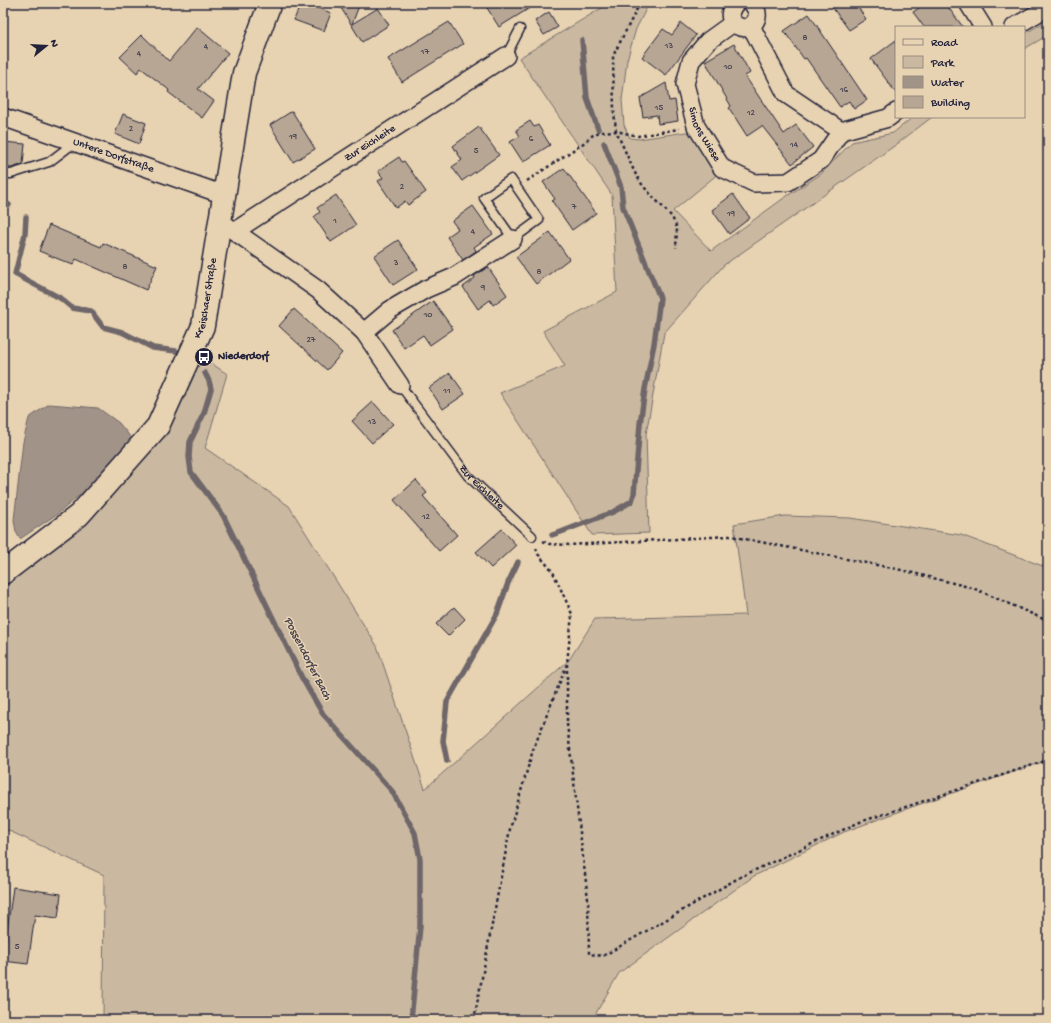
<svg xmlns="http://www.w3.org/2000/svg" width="1051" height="1023" font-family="'Gochi Hand',sans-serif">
	<rect width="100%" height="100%" fill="#e7d2b1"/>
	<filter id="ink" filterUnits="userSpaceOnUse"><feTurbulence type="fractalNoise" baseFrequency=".025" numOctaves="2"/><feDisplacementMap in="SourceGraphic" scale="8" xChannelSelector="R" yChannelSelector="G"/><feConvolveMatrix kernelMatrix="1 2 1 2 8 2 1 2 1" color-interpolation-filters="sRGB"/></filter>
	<g filter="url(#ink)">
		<g fill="#cab9a0" stroke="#766e6e">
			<polygon points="610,3 649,3 636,29 627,60 622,100 624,125 630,138 639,139 693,131 720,172 673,211 711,251 784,198 821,174 852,142 893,133 913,117 932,117 897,144 724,265 664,333 646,434 649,533 592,535 500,393 565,366 543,331 617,292 612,195 519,58"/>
			<polygon points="1048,20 1048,35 1024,49 1024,34"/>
			<polygon points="202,357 227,374 205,448 289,506 377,646 425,789 569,660 595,619 746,615 734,524 785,516 850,518 961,535 1048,568 1048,760 909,808 844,832 754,876 619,973 596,1013 597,1020 103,1020 104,875 3,828 3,573 162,433 186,393"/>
		</g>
		<polygon fill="#a19387" stroke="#6e6669" points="49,404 98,408 119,423 132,439 90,486 60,512 20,539 16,532 14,520 23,442 29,418"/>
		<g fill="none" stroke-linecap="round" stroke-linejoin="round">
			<g stroke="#6e6669" stroke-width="5.5">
				<polyline points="582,40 587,98 598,129"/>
				<polyline points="3,202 9,205"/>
				<polyline points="26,217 25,234 15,274 60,298 72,308 91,311 103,327 122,332 153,348 176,351 181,355"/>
				<polyline points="205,373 209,381 211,389 204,413 190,442 189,457 191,472 223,515 302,678 323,714 392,791 415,833 420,859 420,926 411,1020"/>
				<polyline points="552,535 561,532 613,512 632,501 634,494 640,424 645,389 654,344 660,298 623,207 621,187 604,143"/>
				<polyline points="447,761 443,741 447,702 497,614 508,583 518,562"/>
			</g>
		</g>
		<g fill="#b7a693" stroke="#22223b">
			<polygon points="301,3 305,3 331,13 324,31 294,20"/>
			<polygon points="338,3 360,3 352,24 378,8 389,25 362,42"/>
			<polygon points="484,3 538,3 499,27"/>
			<polygon points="829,3 855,3 866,19 849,30"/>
			<polygon points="926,3 945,3 963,27 924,27 913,12"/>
			<polygon points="549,12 558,27 544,35 535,21"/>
			<polygon points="809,14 867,100 854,109 849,101 840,107 806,58 804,59 784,31"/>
			<polygon points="449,22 463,44 402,82 388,59"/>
			<polygon points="681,23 696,35 666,75 642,57 663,29 672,35"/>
			<polygon points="197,27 228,53 198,89 214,101 202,118 168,92 169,90 141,68 137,73 120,57 142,35 169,61"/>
			<polygon points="896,40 896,93 871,59"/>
			<polygon points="734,44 750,73 745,76 784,134 796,125 813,147 792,164 762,126 747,136 729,108 731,106 705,61"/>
			<polygon points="666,83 669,101 675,100 678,121 658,124 657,115 643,117 640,98"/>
			<polygon points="292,111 315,149 293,162 270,125"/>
			<polygon points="123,114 146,123 139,144 115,134"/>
			<polygon points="530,121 534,127 538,125 550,145 523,162 510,142 520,136 516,130"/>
			<polygon points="479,127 499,155 462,181 452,167 462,160 453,146"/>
			<polygon points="3,142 25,144 23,164 12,168 3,167"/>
			<polygon points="399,157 402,162 404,161 426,192 408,205 405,201 396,208 378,181 383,178 378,171"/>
			<polygon points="564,168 596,213 572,230 552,201 555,199 543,182"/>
			<polygon points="733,194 750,218 729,234 712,210"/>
			<polygon points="336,195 356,225 331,242 314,217 320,212 317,208"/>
			<polygon points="473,206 493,234 474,247 476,251 463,260 447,237 458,229 452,221"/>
			<polygon points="49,225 101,247 103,243 157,266 146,290 76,259 73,265 39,251"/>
			<polygon points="550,232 569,259 536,284 516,257"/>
			<polygon points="398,240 418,269 393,285 374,256"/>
			<polygon points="488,267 507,295 493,305 490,300 478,309 463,287 475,278 474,276"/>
			<polygon points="433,301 453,329 430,345 423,335 404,348 392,330"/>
			<polygon points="294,309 342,353 327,370 279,326"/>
			<polygon points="450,373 465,394 443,409 429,388"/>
			<polygon points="373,402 393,424 372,443 352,421"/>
			<polygon points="416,480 427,493 423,496 457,535 439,551 394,500"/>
			<polygon points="502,529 516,545 491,568 476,552"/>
			<polygon points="454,607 465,619 448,636 436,624"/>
			<polygon points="13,887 61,894 58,918 35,915 28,964 3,961"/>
		</g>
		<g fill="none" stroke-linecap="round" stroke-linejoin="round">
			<defs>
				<g id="service">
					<polyline points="506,56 520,29"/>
					<polyline points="3,174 11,174 49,162 74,143"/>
					<polygon points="511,179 539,220 513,239 484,198"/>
					<path id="s1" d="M400,385L468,476L532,536"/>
				</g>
				<g id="minor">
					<path d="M736,3C717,23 751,39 757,17C758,11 755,7 752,3"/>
					<polyline points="968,3 983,27"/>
					<path id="s2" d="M733,23L708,41L691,61L685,84L696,126L722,168L754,183L788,182L821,160L841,131L888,118L896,112"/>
					<polyline points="751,26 786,94 841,131"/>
					<polyline points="1014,27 1048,7"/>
					<path id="s3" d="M3,117L224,195"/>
					<polyline points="227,226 318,290 364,332 400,385"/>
					<path id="s4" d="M235,231L506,56"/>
					<polyline points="364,332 390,310 426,289 454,277 513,239"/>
				</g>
				<g id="secondary">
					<path id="s5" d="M3,573L79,515L158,426L203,326L244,73L270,3"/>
				</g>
			</defs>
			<use href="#service" stroke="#22223b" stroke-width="11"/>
			<use href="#minor" stroke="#22223b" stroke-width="20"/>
			<use href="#secondary" stroke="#22223b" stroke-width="25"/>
			<g stroke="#22223b" stroke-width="2.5" stroke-dasharray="3 3" stroke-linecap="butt">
				<polyline points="640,3 613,56 614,112 616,131 635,173 643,186 672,217 677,228 676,248"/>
				<polyline points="527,181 585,142 593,135 599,132 616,131 638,136 679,129"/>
				<polyline points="543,541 549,544 570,545 730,536 897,569 973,588 1048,621"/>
				<polyline points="567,664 567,724 588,899 589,954 603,956 742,876 860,822 1048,760"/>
				<polyline points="474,1020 510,829 533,750 567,664 572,614 553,572 538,554 536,548"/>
			</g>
			<use href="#service" stroke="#e7d2b1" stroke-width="8"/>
			<use href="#minor" stroke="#e7d2b1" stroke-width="17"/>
			<use href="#secondary" stroke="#e7d2b1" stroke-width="22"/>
		</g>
	</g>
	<defs>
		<symbol id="bus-disc" viewBox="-11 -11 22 22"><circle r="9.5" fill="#22223b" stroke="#e7d2b1"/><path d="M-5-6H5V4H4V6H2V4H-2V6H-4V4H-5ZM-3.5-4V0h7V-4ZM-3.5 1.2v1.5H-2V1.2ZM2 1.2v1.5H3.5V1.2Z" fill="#fff"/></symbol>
	</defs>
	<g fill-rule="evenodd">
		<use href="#bus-disc" x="193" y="346" width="22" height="22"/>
	</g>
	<g text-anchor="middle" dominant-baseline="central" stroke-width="3" stroke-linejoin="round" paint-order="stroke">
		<g font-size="9" fill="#474351">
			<text x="805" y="38">8</text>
			<text x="669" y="46">13</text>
			<text x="206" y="47">4</text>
			<text x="425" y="52">17</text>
			<text x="139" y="54">4</text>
			<text x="728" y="67">10</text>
			<text x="844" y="90">16</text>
			<text x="659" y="108">15</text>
			<text x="751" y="113">12</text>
			<text x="131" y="129">2</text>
			<text x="293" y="137">19</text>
			<text x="531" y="139">6</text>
			<text x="794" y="145">14</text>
			<text x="476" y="151">5</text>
			<text x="402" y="187">2</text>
			<text x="574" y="207">7</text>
			<text x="731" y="214">19</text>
			<text x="335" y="221">1</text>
			<text x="473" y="232">4</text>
			<text x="396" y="263">3</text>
			<text x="125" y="267">8</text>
			<text x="539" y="272">8</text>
			<text x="483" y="288">9</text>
			<text x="428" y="315">10</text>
			<text x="311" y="340">27</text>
			<text x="447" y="391">11</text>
			<text x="372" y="422">13</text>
			<text x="426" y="517">12</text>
			<text x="17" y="947">5</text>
		</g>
		<g font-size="11" fill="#22223b" stroke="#e7d2b1">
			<text stroke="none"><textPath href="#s2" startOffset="135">Simons Wiese</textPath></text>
			<text stroke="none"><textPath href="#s4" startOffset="161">Zur Eichleite</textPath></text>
			<text stroke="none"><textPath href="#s3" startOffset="117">Untere Dorfstraße</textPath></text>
			<text stroke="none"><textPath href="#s5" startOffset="352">Kreischaer Straße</textPath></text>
			<text stroke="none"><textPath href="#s1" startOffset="131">Zur Eichleite</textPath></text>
		</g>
		<g font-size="11" font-weight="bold" fill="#22223b" stroke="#e7d2b1" text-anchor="start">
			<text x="218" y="357">Niederdorf</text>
		</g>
		<g font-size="12" font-style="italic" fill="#423e4e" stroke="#e7d2b1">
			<text transform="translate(307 659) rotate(63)">Possendorfer Bach</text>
		</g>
	</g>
	<rect width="1051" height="1023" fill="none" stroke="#e7d2b1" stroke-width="16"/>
	<rect x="8" y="8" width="1035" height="1007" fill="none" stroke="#22223b" stroke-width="1.5" filter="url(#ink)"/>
	<rect x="895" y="26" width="130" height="92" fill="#e7d2b1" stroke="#988c82"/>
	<rect x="903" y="39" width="20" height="6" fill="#e7d2b1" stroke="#988c82"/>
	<text x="931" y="46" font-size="12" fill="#22223b">Road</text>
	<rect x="903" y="56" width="20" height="12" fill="#cab9a0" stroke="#988c82"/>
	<text x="931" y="66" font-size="12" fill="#22223b">Park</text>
	<rect x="903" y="76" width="20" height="12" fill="#a19387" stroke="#988c82"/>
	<text x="931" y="86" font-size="12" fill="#22223b">Water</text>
	<rect x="903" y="96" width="20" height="12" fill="#b7a693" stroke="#988c82"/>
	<text x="931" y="106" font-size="12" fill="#22223b">Building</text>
	<g transform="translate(46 46) rotate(72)" stroke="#e7d2b1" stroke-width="3" paint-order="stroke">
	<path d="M0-3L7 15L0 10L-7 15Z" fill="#22223b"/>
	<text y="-6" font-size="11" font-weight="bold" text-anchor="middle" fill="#22223b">N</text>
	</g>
</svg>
